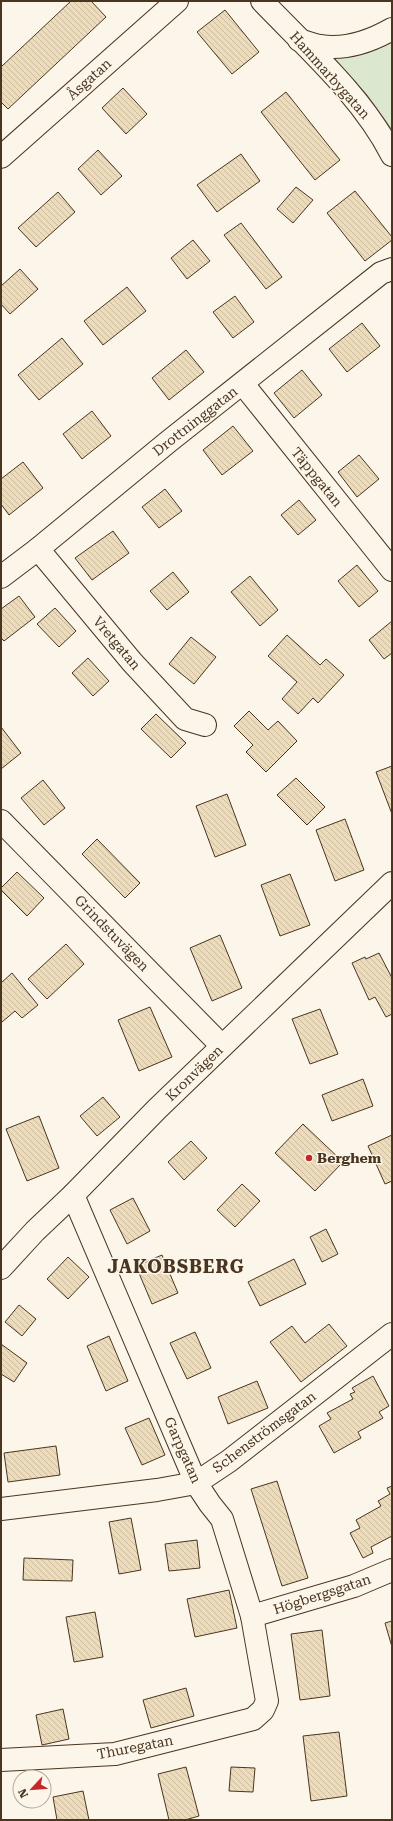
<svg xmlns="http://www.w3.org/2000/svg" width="393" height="1821" font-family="'Roboto Serif',serif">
	<defs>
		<pattern id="building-back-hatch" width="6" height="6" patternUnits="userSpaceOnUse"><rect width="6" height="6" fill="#ecdcbc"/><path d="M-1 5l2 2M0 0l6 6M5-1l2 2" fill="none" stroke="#ccbda1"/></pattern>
	</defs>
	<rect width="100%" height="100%" fill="#fbf6e9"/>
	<polygon fill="#dce7d0" stroke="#887966" points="392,40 392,130 367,95 332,56"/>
	<g fill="url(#building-back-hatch)" stroke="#4a3520">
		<polygon points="71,1 91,1 106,17 8,109 1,102 1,67"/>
		<polygon points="225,10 259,52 232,74 197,32"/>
		<polygon points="123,88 147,114 126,134 102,108"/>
		<polygon points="286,92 340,160 315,180 261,112"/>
		<polygon points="98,150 122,176 101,195 78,169"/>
		<polygon points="241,154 260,181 217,212 197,185"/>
		<polygon points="296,187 313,200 293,223 277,209"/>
		<polygon points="355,191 392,237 392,240 365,261 327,213"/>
		<polygon points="58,192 75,212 36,247 18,228"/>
		<polygon points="241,223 282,277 266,289 224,235"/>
		<polygon points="193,240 210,261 187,279 171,258"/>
		<polygon points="20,269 38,289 10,314 1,304 1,286"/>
		<polygon points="127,287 146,311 103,345 84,321"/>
		<polygon points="235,296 254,322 233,338 213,312"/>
		<polygon points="362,323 380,346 347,372 329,349"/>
		<polygon points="62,338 83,364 39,400 18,375"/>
		<polygon points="186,350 204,372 169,400 152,378"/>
		<polygon points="302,370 322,395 294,418 274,393"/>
		<polygon points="92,411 111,436 82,459 63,434"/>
		<polygon points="233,426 253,451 222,475 203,450"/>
		<polygon points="359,455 379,479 357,497 338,472"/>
		<polygon points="23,462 43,488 9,515 1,504 1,479"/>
		<polygon points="165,489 182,511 159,528 142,507"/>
		<polygon points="299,500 316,520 298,535 281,515"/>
		<polygon points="113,531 129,553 92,580 75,558"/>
		<polygon points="357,565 378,591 359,607 338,581"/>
		<polygon points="173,572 189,592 167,610 150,591"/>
		<polygon points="250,576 278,610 260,626 231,592"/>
		<polygon points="19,596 35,617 4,641 1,638 1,609"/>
		<polygon points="55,608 76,631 59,647 37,624"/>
		<polygon points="392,621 392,653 384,659 369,640"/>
		<polygon points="287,635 320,665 326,659 344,675 318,703 313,698 298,714 282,699 297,682 268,656"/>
		<polygon points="191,637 216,657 194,684 169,664"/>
		<polygon points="88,658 109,681 93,696 72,673"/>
		<polygon points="249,711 268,730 278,721 297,741 266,772 246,752 253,745 234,726"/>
		<polygon points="156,714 186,743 171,758 141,729"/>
		<polygon points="1,727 21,753 1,769"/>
		<polygon points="392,766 392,814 376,772"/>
		<polygon points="296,778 325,807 307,825 277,795"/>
		<polygon points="43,780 65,808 44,825 21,798"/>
		<polygon points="227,794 246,845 215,857 196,806"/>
		<polygon points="345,819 364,870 335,881 316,830"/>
		<polygon points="97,839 140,883 125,898 82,854"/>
		<polygon points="17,872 44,898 27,916 1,890 1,888"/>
		<polygon points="290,874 310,925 280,936 261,885"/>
		<polygon points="220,935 242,988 212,1001 190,948"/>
		<polygon points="66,944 84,964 47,999 28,979"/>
		<polygon points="379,953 392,978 392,1014 386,1017 375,997 369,1000 352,963 365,957 366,959"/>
		<polygon points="12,973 38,1005 22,1018 15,1011 2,1022 1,1020 1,983"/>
		<polygon points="150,1007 172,1057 139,1071 118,1020"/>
		<polygon points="320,1009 338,1054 310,1064 292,1019"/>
		<polygon points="363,1079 373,1106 332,1121 322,1095"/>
		<polygon points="103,1097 120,1117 97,1136 80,1116"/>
		<polygon points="39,1116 59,1168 27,1181 6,1129"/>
		<polygon points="303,1124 343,1162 315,1191 275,1153"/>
		<polygon points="392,1135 392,1181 385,1184 368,1146"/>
		<polygon points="191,1141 207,1158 184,1180 168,1162"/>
		<polygon points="242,1184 260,1201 235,1227 217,1210"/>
		<polygon points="133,1198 150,1231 127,1244 110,1210"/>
		<polygon points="326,1229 338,1254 322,1262 310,1237"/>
		<polygon points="162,1255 178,1293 152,1304 136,1266"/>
		<polygon points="68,1257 89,1277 68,1299 47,1279"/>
		<polygon points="294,1259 306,1284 260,1306 248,1282"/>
		<polygon points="19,1305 36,1319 22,1336 5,1322"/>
		<polygon points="329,1324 347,1346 301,1382 270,1342 292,1326 305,1343"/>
		<polygon points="195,1332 211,1368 187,1379 170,1343"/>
		<polygon points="109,1336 128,1381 106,1391 87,1346"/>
		<polygon points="1,1344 27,1363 14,1382 1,1374"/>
		<polygon points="373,1376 389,1406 379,1412 383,1418 358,1432 361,1438 334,1453 319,1426 331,1419 327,1413 353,1399 350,1394 355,1392 352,1388"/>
		<polygon points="257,1381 268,1408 228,1424 218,1397"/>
		<polygon points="149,1418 165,1455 142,1465 125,1428"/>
		<polygon points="56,1446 60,1475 8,1482 4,1453"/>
		<polygon points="277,1481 308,1578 282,1586 251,1489"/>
		<polygon points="392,1486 392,1536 371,1547 373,1553 363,1558 350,1533 360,1528 356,1520 381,1506 378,1501 390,1494 387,1488"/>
		<polygon points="131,1518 141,1570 119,1574 109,1522"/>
		<polygon points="197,1540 200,1568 169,1571 165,1544"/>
		<polygon points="24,1558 73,1560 72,1581 23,1580"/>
		<polygon points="229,1590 237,1628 195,1637 187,1599"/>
		<polygon points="95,1612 103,1657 74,1662 66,1617"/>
		<polygon points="392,1621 392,1647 385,1623"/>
		<polygon points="322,1630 330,1696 300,1700 291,1634"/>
		<polygon points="186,1688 194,1716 151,1728 143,1700"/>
		<polygon points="63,1709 69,1739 42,1745 36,1715"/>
		<polygon points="339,1732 347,1796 311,1801 303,1736"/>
		<polygon points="186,1767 199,1816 185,1820 169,1820 158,1774"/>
		<polygon points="231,1767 255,1768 253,1792 229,1791"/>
		<polygon points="83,1791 89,1820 57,1820 53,1797"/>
	</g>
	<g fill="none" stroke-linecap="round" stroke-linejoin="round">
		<defs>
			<g id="minor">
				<polyline points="1,157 177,1"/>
				<polyline points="243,384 392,570"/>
				<polyline points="38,549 132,662 185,719 205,725"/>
				<polyline points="1,577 38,549 168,442 381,273 392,269"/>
				<polyline points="1,821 222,1046"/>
				<polyline points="1,1268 35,1231 73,1195 157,1109 392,883"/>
				<polyline points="1,1509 157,1490 196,1483 229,1461 392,1334"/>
				<polyline points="252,1616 354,1586 392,1570"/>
				<polyline points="1,1760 115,1754 253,1719 263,1710 267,1701 252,1616 222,1519 210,1504 196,1483 73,1195"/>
			</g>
			<g id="major">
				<path d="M262,1C307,48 362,96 392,155"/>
				<path d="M299,40C306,42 313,45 320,46C345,50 371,41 392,29"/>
			</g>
		</defs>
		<use href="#minor" stroke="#4a3520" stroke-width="24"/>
		<use href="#major" stroke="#4a3520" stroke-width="24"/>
		<use href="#minor" stroke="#fbf6e9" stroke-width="22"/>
		<use href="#major" stroke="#fbf6e9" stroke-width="22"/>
	</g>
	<circle fill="#c62828" stroke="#fbf6e9" stroke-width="1.5" cx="309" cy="1158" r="4"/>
	<g text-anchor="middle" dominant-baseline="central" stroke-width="3" stroke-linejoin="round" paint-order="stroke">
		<g font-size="14" fill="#4a3520" stroke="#fbf6e9">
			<text transform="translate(330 75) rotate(48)">Hammarbygatan</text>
			<text transform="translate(89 79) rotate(-42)">Åsgatan</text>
			<text transform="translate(195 421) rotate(-38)">Drottninggatan</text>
			<text transform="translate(317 477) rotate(51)">Täppgatan</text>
			<text transform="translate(117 643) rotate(50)">Vretgatan</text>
			<text transform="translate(112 933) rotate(46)">Grindstuvägen</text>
			<text transform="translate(194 1073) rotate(-44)">Kronvägen</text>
			<text transform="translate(264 1432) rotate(-37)">Schenströmsgatan</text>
			<text transform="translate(183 1450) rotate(66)">Garpgatan</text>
			<text transform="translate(322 1594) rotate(-18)">Högbergsgatan</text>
			<text transform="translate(135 1747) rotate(-11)">Thuregatan</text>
		</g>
		<g font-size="14" font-weight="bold" fill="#4a3520" stroke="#fbf6e9" text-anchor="start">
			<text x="317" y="1158">Berghem</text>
		</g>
		<g font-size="18" font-weight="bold" letter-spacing="1" fill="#4a3520" stroke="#fbf6e9">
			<text x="176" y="1266">JAKOBSBERG</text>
		</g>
	</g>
	<rect width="393" height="1821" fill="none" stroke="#4a3520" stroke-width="4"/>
	<g transform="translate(32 1789) rotate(244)"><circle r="19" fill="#fbf6e9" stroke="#b4a999"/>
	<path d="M0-3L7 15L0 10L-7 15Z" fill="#c62828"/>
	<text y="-6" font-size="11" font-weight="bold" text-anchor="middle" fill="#4a3520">N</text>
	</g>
</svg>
